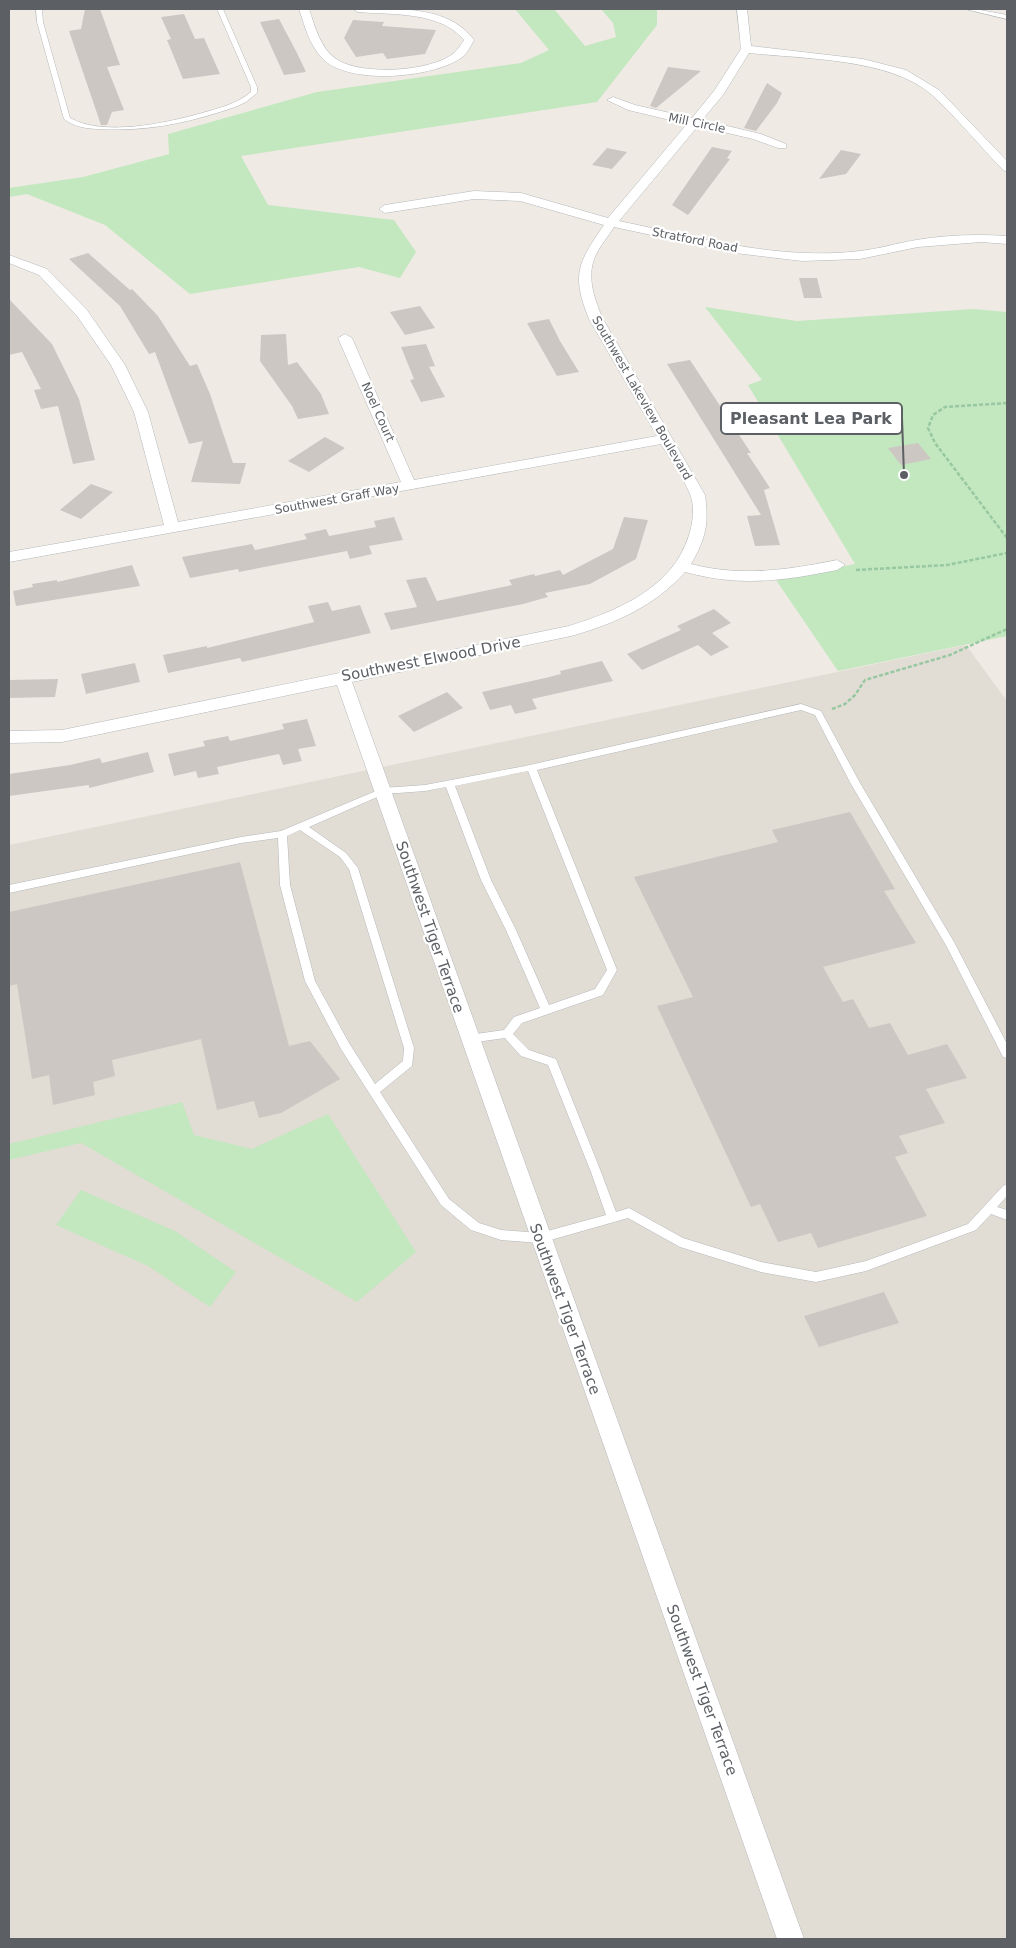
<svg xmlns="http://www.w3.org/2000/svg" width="1016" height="1948" font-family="'DejaVu Sans',sans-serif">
	<rect width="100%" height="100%" fill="#efebe4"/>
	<polygon fill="#e1ddd4" points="966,645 1007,701 1007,1939 9,1939 9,845"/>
	<g fill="#c3e7bf">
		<polygon points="515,9 554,9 585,46 616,37 613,23 601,9 657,9 657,25 597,102 241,156 268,205 394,220 416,252 400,278 359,267 190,294 105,225 27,194 9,197 9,188 83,177 169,154 168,134 317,92 521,63 549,50"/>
		<polygon points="705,307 797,321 974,309 1007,312 1007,636 838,671 776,580 855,564 748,385 762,380"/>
		<polygon points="182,1102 194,1135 252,1149 328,1114 416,1252 357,1302 81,1143 9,1160 9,1144"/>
		<polygon points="81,1190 175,1231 236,1272 210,1307 148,1266 56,1225"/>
	</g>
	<g fill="#ccc7c3">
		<polygon points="85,9 100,9 120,65 107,67 124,110 112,112 107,125 101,125 69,31 81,29"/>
		<polygon points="184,14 195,39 204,38 220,74 183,79 167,40 171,39 161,17"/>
		<polygon points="279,19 297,53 306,72 284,75 260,22"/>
		<polygon points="353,20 384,22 382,26 436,30 425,54 387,59 383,53 356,57 344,38"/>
		<polygon points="668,67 701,71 656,108 650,106"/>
		<polygon points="767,83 782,93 777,103 756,131 744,128"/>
		<polygon points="712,147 732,151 727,158 730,159 688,215 672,205"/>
		<polygon points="607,148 627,152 612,169 592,165"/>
		<polygon points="841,150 861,154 846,174 819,179"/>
		<polygon points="88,253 130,290 132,289 158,316 190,366 197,364 210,394 233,463 246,463 240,484 191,482 203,441 189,444 155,352 149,354 120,306 69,259"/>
		<polygon points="799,278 817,278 822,298 804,298"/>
		<polygon points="9,299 52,344 79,399 95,460 73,464 58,406 41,409 34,390 41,389 22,352 9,355"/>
		<polygon points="420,306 435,328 405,335 390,312"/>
		<polygon points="549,319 560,341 579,372 557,376 527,323"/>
		<polygon points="286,334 288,365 297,362 321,394 329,414 298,419 292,406 260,361 261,335"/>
		<polygon points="426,344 435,366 429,367 445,397 421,402 410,380 414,379 401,347"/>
		<polygon points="690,360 751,453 747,453 770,488 764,490 780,545 755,546 747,516 761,515 667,364"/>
		<polygon points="325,437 345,448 309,472 288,461"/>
		<polygon points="918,443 931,459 901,465 888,448"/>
		<polygon points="91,484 113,492 81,519 60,510"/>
		<polygon points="394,517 403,540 369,546 372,554 350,559 347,551 239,572 238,569 190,578 182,557 252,544 255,550 307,539 304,534 326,529 329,536 376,527 374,521"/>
		<polygon points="624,517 648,520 636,559 590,584 545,593 548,597 523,604 391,630 384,613 417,607 406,580 426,577 437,601 512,585 509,580 534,574 535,576 560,570 563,575 613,549"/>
		<polygon points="132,565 140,586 16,606 13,591 33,587 32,584 57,580 57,582"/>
		<polygon points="328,602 332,611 360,605 371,633 242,662 240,658 168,673 163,655 207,646 207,648 314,622 308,606"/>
		<polygon points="714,609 731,623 712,633 729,647 711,656 698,645 642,670 627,654 681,630 677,626"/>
		<polygon points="602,661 613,681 532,699 537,709 515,714 511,705 490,710 482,692 545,678 561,674 560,671"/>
		<polygon points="135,663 140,682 86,694 81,674"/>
		<polygon points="58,679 55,697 9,698 9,680"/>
		<polygon points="447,692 463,708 414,732 398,716"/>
		<polygon points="307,719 316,746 298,749 302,761 283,765 279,754 217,767 219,774 198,778 196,771 174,776 168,754 205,746 203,741 228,736 230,741 284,729 282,724"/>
		<polygon points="148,752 154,772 89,788 89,785 9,796 9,774 70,765 100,758 102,763"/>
		<polygon points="850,812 895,889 884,891 916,943 823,967 843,1002 853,999 869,1028 890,1023 908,1055 947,1044 967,1078 926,1089 945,1123 899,1136 908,1153 895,1157 927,1216 818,1248 811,1233 778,1242 760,1204 751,1207 657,1006 693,997 634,877 778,842 772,830"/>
		<polygon points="240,862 289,1046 310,1041 340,1079 281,1113 259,1118 254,1101 217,1110 201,1039 112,1060 115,1076 93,1082 95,1095 53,1105 49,1075 32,1079 17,984 9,986 9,912"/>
		<polygon points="884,1292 899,1323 819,1347 804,1316"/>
	</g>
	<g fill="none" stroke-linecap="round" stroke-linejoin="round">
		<defs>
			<g id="service">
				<path d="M36,9H42L43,22L70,118C104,137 166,123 202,113C219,108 237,104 251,92V87L217,9H223L257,87V93L246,102L235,107C192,122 147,132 101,129C88,129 74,127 64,119L37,22Z"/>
				<polygon points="965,9 975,9 1007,15 1007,19"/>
				<path d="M801,704L821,711L822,713L860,783L954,942L1007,1044V1058L1003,1057L947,947L851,784L815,715L801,710L537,770L617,970L603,995L522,1023L513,1034L529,1050L556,1059L601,1172L616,1212L629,1208L683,1238L761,1262L816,1272L866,1261L968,1224L1003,1186L1007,1184V1196L997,1207L1007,1210V1220L991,1214L976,1230L866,1271L816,1282L761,1272L680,1247L628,1218L540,1243L501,1240L471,1230L441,1205L341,1049L305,981L280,885L278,838L241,843L9,893V885L241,837L281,831L383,788L425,785L525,766ZM528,771L607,970L595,989L549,1005L516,930L491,880L455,786ZM446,787L481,880L506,930L540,1008L514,1017L504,1030L469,1035L465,1036L464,1039L465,1042L469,1043L505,1038L521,1056L548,1065L591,1172L606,1215L540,1233L501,1230L479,1223L449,1199L380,1092L412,1066L414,1048L358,868L346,853L309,827L384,794L425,791ZM300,830L340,857L349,869L404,1048L403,1061L375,1084L349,1043L315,981L290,885L287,836Z"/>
			</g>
			<g id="minor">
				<path d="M299,9H309C315,26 320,48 336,59C361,76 431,72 454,53C458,49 461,45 464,40C440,11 392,15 358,12L353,9C393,9 448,4 474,40C471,46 467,54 461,58C432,78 351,85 324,60C310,47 305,27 299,9Z"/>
				<path d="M737,9H747L751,46L863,59L906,70L939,90L1007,161V172L1003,170C980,146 957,118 932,95C891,58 803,59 749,53L723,95L702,120L761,134L786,144V148H778L753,139L698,126L619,221C697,237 779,261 860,251C879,249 897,243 916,240C946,235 978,234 1007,236V244L981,242L918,247L860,259L802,261L735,253L614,227C608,237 599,247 595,257C586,277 595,301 603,319L705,495C709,524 706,538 691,564C741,577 787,570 837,560L845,565L837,570C782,581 740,587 685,572C655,606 614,624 571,636L352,682L804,1939H777L337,685L62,742L9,743V731L62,730L569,626C617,611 673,588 689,535C693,523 695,506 690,494C683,477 671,460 661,444L9,562V552L164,525L134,412L111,365L77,316L39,275L9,263V255L47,269L87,310L125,365L148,412L178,522L401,482L338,338L345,334L352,338L414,480L657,436L589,319C571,274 578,263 604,225L520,201L474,199L385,213L379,209L385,205L474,191L521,193L608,218L687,124L628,110L607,100L613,97L635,105L692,118L714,91L741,49Z"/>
			</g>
		</defs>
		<use href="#service" stroke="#b4b7bb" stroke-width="1"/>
		<use href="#minor" stroke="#b4b7bb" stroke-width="1"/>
		<g stroke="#98c8a1" stroke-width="2.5" stroke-dasharray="4 2" stroke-linecap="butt">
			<polyline points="1007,403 945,407 933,415 928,428 935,443 1007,538"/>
			<polyline points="856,570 947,565 1007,553"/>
			<polyline points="832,709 845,704 855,695 865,680 950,655 1007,629"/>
		</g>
		<use href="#service" fill="#fff" fill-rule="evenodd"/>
		<use href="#minor" fill="#fff" fill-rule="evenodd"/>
	</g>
	<g text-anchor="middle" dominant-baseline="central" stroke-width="4.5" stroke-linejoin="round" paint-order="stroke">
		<g font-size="12" fill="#5c6065" stroke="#fff">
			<text transform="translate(697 123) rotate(12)">Mill Circle</text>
			<text transform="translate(695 240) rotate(11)">Stratford Road</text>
			<text transform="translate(642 398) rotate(60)">Southwest Lakeview Boulevard</text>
			<text transform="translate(378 412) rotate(66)">Noel Court</text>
			<text transform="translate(337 499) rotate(-10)">Southwest Graff Way</text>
		</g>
		<g font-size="15" fill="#5c6065" stroke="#fff">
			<text transform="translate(431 659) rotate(-11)">Southwest Elwood Drive</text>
			<text transform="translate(430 927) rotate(71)">Southwest Tiger Terrace</text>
			<text transform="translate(565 1309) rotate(70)">Southwest Tiger Terrace</text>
			<text transform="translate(702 1690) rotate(70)">Southwest Tiger Terrace</text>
		</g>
	</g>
	<path fill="none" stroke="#5c6065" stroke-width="2" d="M904 475L902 418"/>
	<circle fill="#5c6065" stroke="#fff" stroke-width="2" cx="904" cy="475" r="5"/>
	<rect fill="#fff" stroke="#5c6065" stroke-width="2" x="721" y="403" width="181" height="31" rx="5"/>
	<g font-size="16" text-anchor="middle" font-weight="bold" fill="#5c6065">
		<text x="811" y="424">Pleasant Lea Park</text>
	</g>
	<rect width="1016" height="1948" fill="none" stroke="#5c6065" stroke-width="20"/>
</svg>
